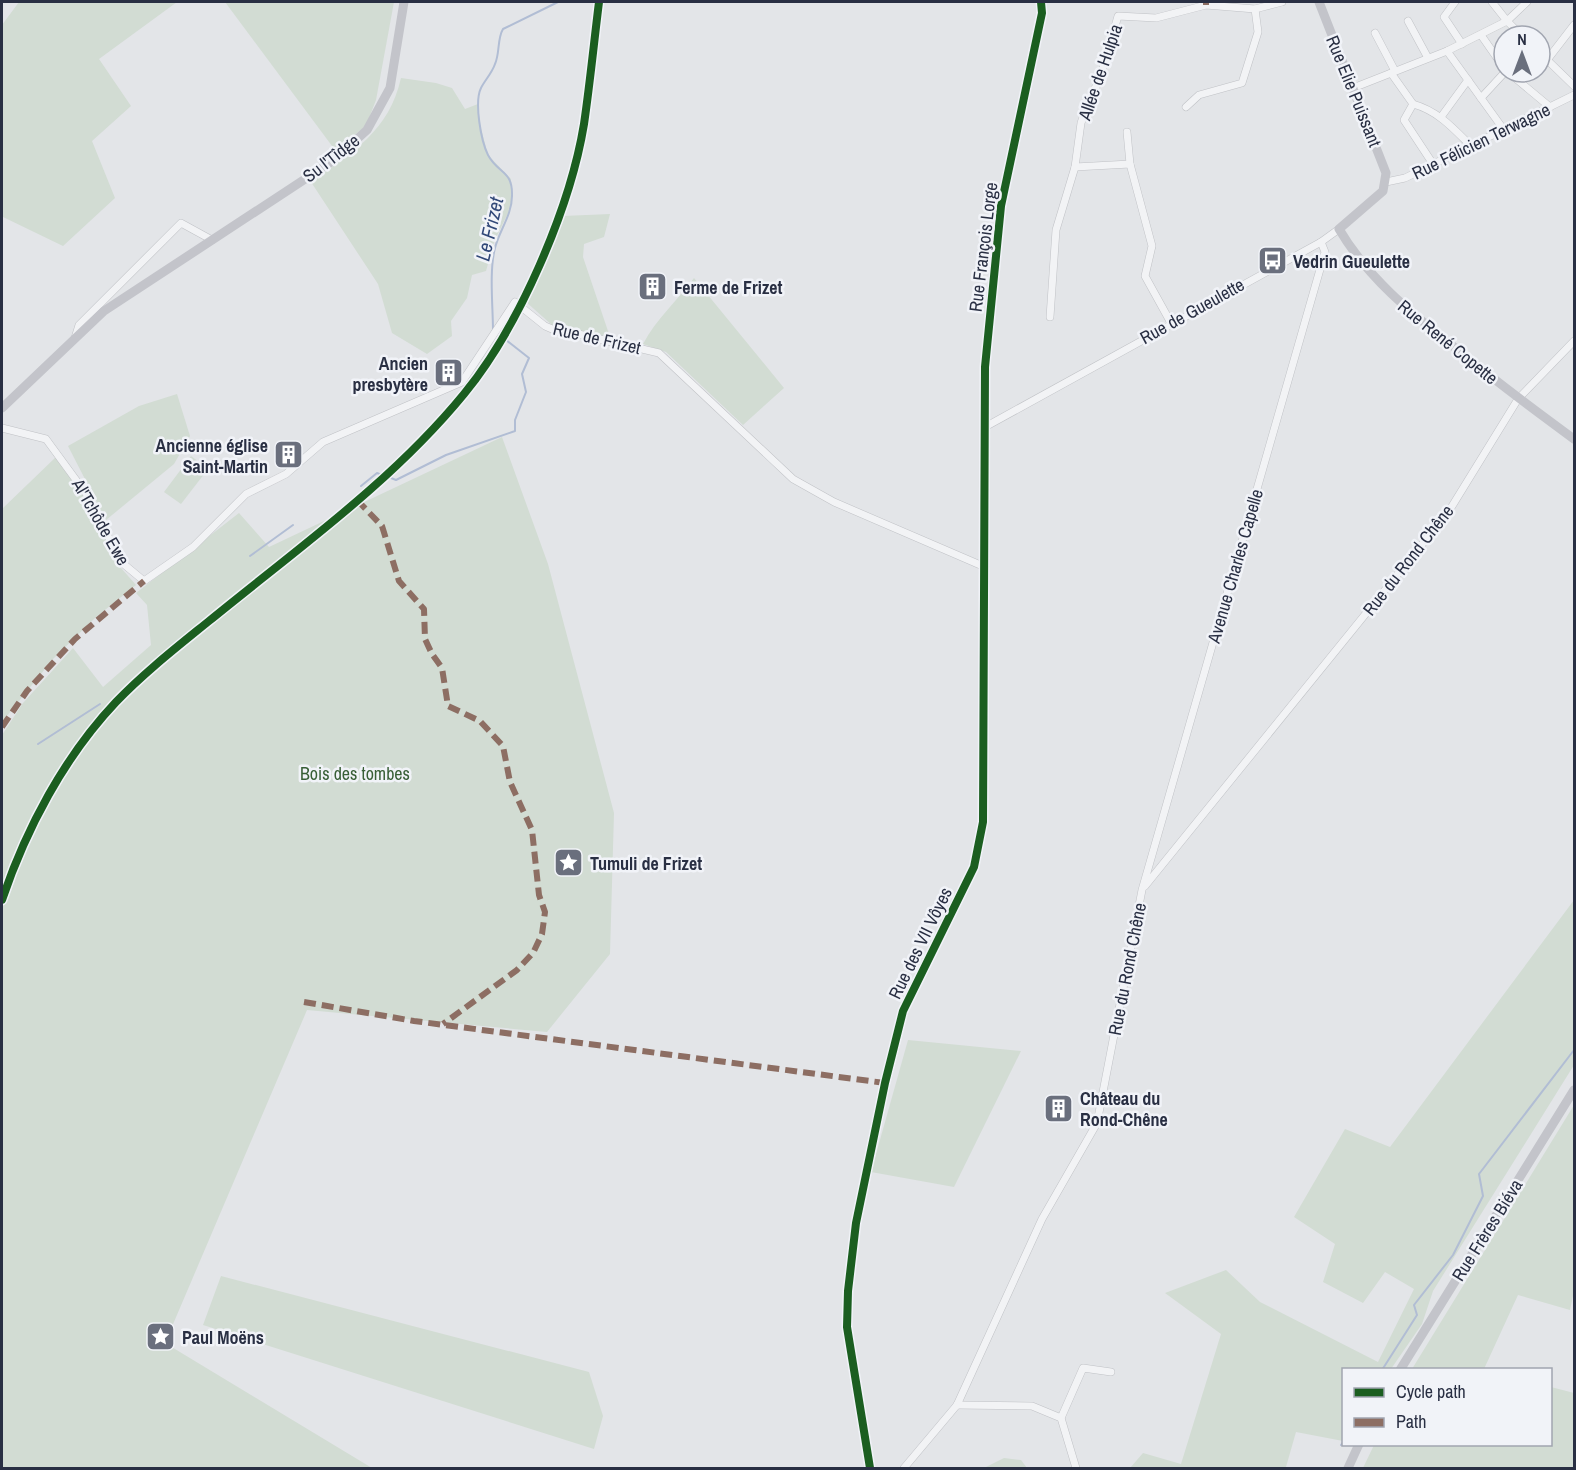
<svg xmlns="http://www.w3.org/2000/svg" width="1576" height="1470" font-family="'Archivo Narrow',sans-serif">
	<rect width="100%" height="100%" fill="#e3e5e8"/>
	<g fill="#d2dcd3">
		<polygon points="19,2 177,2 99,59 131,106 92,141 115,198 63,246 3,217 2,25"/>
		<polygon points="225,2 394,2 376,100 366,126 335,150"/>
		<path d="M401,78L436,83L452,88L465,109L478,104L479,121L488,155L511,179V207L494,242L486,271L472,275L467,298L451,321L452,336L427,354L392,333L378,284L311,182C353,152 389,131 401,78Z"/>
		<polygon points="610,214 604,237 584,244 583,257 610,337 552,325 525,301 563,216"/>
		<path d="M694,278L784,388L743,425L666,352L643,344C656,319 678,300 694,278Z"/>
		<polygon points="177,394 190,436 174,464 106,520 68,446 139,406"/>
		<polygon points="502,437 548,564 614,813 610,954 547,1032 307,1010 165,1343 372,1468 2,1468 2,735 23,703 73,648 103,687 151,645 147,605 136,593 239,513 269,547"/>
		<polygon points="191,456 208,469 181,504 164,492"/>
		<polygon points="56,457 89,502 121,568 136,585 95,618 53,659 2,722 2,509"/>
		<polygon points="1574,900 1574,1065 1433,1291 1422,1324 1391,1369 1344,1370 1343,1441 1296,1432 1286,1467 1294,1468 1130,1468 1143,1453 1181,1464 1221,1334 1165,1293 1226,1270 1260,1302 1378,1362 1414,1289 1385,1272 1363,1303 1323,1282 1335,1244 1294,1217 1345,1129 1390,1147"/>
		<polygon points="908,1040 1021,1051 954,1187 871,1172"/>
		<polygon points="1574,1105 1574,1291 1570,1310 1518,1295 1484,1369 1412,1369"/>
		<polygon points="221,1276 589,1372 603,1416 594,1449 203,1325"/>
		<polygon points="1551,1387 1574,1393 1574,1468 1363,1468 1374,1445 1550,1444"/>
		<polygon points="1004,1458 1021,1460 1027,1468 984,1468"/>
	</g>
	<g fill="none" stroke-linecap="round" stroke-linejoin="round">
		<g stroke="#b1bdd4" stroke-width="2">
			<path d="M493,331C493,307 489,271 495,248C499,231 512,215 512,196C513,170 498,174 488,155C481,141 474,102 481,88C485,80 492,73 495,64C500,53 497,39 503,29L558,2"/>
			<polyline points="386,476 396,480 446,455 515,431 515,420 526,392 522,374 529,358 506,340"/>
			<polyline points="361,486 377,473 382,475"/>
			<polyline points="250,556 293,525"/>
			<polyline points="38,744 100,704"/>
			<polyline points="1382,1370 1417,1315 1414,1305 1453,1255 1483,1196 1479,1174 1574,1050"/>
			<polyline points="1341,1445 1344,1441"/>
		</g>
		<defs>
			<g id="street">
				<polyline points="1455,2 1444,17 1462,44"/>
				<polyline points="1492,2 1507,21 1527,2"/>
				<polyline points="1408,21 1428,58"/>
				<polyline points="1375,33 1395,71"/>
				<polyline points="1481,35 1504,68"/>
				<polyline points="1447,51 1504,130"/>
				<polyline points="1540,53 1574,86"/>
				<polyline points="1547,60 1574,25"/>
				<polyline points="1508,72 1550,107"/>
				<path d="M1391,73L1413,104C1438,111 1453,128 1471,146"/>
				<polyline points="1353,88 1447,51 1507,21 1522,36"/>
				<polyline points="1481,98 1505,72"/>
				<polyline points="1413,104 1404,120 1433,164"/>
				<polyline points="1186,107 1199,95 1242,83 1258,32 1255,9"/>
				<polyline points="1441,117 1468,80"/>
				<polyline points="1127,132 1130,164"/>
				<polyline points="1386,182 1405,178 1574,95"/>
				<polyline points="1050,317 1056,230 1075,167"/>
				<polyline points="1171,323 1145,276 1152,246 1130,164 1075,167 1081,123 1091,94 1099,82 1118,16 1156,18 1206,5 1255,9 1282,2"/>
				<polyline points="75,338 79,325 181,223 212,240"/>
				<polyline points="985,427 1321,242 1339,229"/>
				<polyline points="2,428 46,439 90,499 120,561 144,581 193,547 246,494 286,474 323,442 462,382 515,302 545,326 559,332 574,333 659,353 793,479 834,502 985,567"/>
				<polyline points="1145,886 1449,511 1518,399 1574,341"/>
				<polyline points="957,1405 1032,1406 1061,1418 1076,1468"/>
				<polyline points="1061,1418 1083,1368 1111,1372"/>
				<polyline points="904,1468 957,1405 1042,1219 1097,1123 1142,890 1325,252 1321,242"/>
			</g>
		</defs>
		<use href="#street" stroke="#c0c2c6" stroke-width="8"/>
		<use href="#street" stroke="#f2f3f5" stroke-width="7"/>
		<g stroke="#c3c4ca" stroke-width="9">
			<path d="M1319,2L1386,173L1383,191L1339,229C1368,278 1409,311 1454,347C1493,379 1533,409 1574,439"/>
			<polyline points="2,408 104,311 334,160 367,130 390,88 404,2"/>
			<polyline points="1400,1370 1574,1090"/>
			<polyline points="870,1468 847,1327 848,1291 856,1223 885,1083 903,1011 974,867 983,822 985,367 1001,206 1042,13 1041,2"/>
			<polyline points="1348,1468 1359,1444"/>
		</g>
		<g stroke="#8d6e63" stroke-width="6" stroke-dasharray="12 6" stroke-linecap="butt">
			<polyline points="1206,2 1206,5"/>
			<polyline points="357,500 382,526 399,581 424,609 425,639 432,654 442,668 448,706 480,721 503,746 510,782 532,830 539,895 545,912 542,934 533,953 517,970 443,1024"/>
			<polyline points="2,727 27,691 75,639 144,581"/>
			<polyline points="304,1002 414,1021 885,1083"/>
		</g>
		<defs>
			<g id="cycleway">
				<path d="M2,900C26,829 64,757 116,702C145,672 177,647 209,621C297,549 392,482 464,394C519,327 570,209 584,124C590,83 594,42 599,2"/>
				<polyline points="870,1468 847,1327 848,1291 856,1223 885,1083 903,1011 974,867 983,822 985,367 1001,206 1042,13 1041,2"/>
			</g>
		</defs>
		<use href="#cycleway" stroke="#f1f3f8" stroke-width="11"/>
		<use href="#cycleway" stroke="#1b5e20" stroke-width="8"/>
	</g>
	<defs>
		<symbol id="bus-square" viewBox="-11 -11 22 22"><rect x="-9" y="-9" width="18" height="18" rx="4" fill="#6a6f7d" stroke="#f1f3f8"/><path d="M-5-6H5V4H4V6H2V4H-2V6H-4V4H-5ZM-3.5-4V0h7V-4ZM-3.5 1.2v1.5H-2V1.2ZM2 1.2v1.5H3.5V1.2Z" fill="#fff"/></symbol>
		<symbol id="building-square" viewBox="-11 -11 22 22"><rect x="-9" y="-9" width="18" height="18" rx="4" fill="#6a6f7d" stroke="#f1f3f8"/><path d="M-4-6H4V6H1V3H-1V6H-4ZM-2.5-4.3h1.7v1.8h-1.7ZM.8-4.3h1.7v1.8H.8ZM-2.5-1h1.7V.8h-1.7ZM.8-1h1.7V.8H.8Z" fill="#fff"/></symbol>
		<symbol id="sight-square" viewBox="-11 -11 22 22"><rect x="-9" y="-9" width="18" height="18" rx="4" fill="#6a6f7d" stroke="#f1f3f8"/><path d="M0-6L1.8-2.2L6-1.7L2.9 1.2L3.7 5.4L0 3.3L-3.7 5.4L-2.9 1.2L-6-1.7L-1.8-2.2Z" fill="#fff"/></symbol>
	</defs>
	<g fill-rule="evenodd">
		<use href="#bus-square" x="1256" y="244" width="33" height="33"/>
		<use href="#building-square" x="636" y="270" width="33" height="33"/>
		<use href="#building-square" x="432" y="356" width="33" height="33"/>
		<use href="#building-square" x="272" y="438" width="33" height="33"/>
		<use href="#sight-square" x="552" y="846" width="33" height="33"/>
		<use href="#building-square" x="1042" y="1092" width="33" height="33"/>
		<use href="#sight-square" x="144" y="1320" width="33" height="33"/>
	</g>
	<g text-anchor="middle" dominant-baseline="central" stroke-width="5" stroke-linejoin="round" paint-order="stroke">
		<g font-size="18" fill="#292f43" stroke="#f1f3f8">
			<text transform="translate(1100 72) rotate(-71)">Allée de Hulpia</text>
			<text transform="translate(1354 91) rotate(68)">Rue Elie Puissant</text>
			<text transform="translate(1481 141) rotate(-26)">Rue Félicien Terwagne</text>
			<text transform="translate(331 158) rotate(-38)">Su l'Tîdge</text>
			<text transform="translate(983 247) rotate(-83)">Rue François Lorge</text>
			<text transform="translate(1192 311) rotate(-29)">Rue de Gueulette</text>
			<text transform="translate(597 338) rotate(13)">Rue de Frizet</text>
			<text transform="translate(1448 342) rotate(39)">Rue René Copette</text>
			<text transform="translate(101 522) rotate(60)">Al'Tchôde Ewe</text>
			<text transform="translate(1408 560) rotate(-52)">Rue du Rond Chêne</text>
			<text transform="translate(1235 566) rotate(-74)">Avenue Charles Capelle</text>
			<text transform="translate(920 943) rotate(-64)">Rue des VII Vôyes</text>
			<text transform="translate(1127 969) rotate(-79)">Rue du Rond Chêne</text>
			<text transform="translate(1487 1230) rotate(-58)">Rue Frères Biéva</text>
		</g>
		<g font-size="18" font-weight="bold" fill="#292f43" stroke="#f1f3f8" text-anchor="start">
			<text x="1293" y="261">Vedrin Gueulette</text>
			<text x="674" y="287">Ferme de Frizet</text>
			<text x="428" y="363" text-anchor="end">Ancien<tspan x="428" dy="21">presbytère</tspan></text>
			<text x="268" y="445" text-anchor="end">Ancienne église<tspan x="268" dy="21">Saint-Martin</tspan></text>
			<text x="590" y="863">Tumuli de Frizet</text>
			<text x="1080" y="1098">Château du<tspan x="1080" dy="21">Rond-Chêne</tspan></text>
			<text x="182" y="1337">Paul Moëns</text>
		</g>
		<g font-size="18" fill="#385f36" stroke="#f1f3f8">
			<text x="355" y="773">Bois des tombes</text>
		</g>
		<g font-size="20" font-style="italic" fill="#314878" stroke="#f1f3f8">
			<text transform="translate(489 229) rotate(-77)">Le Frizet</text>
		</g>
	</g>
	<rect width="1576" height="1470" fill="none" stroke="#292f43" stroke-width="6"/>
	<rect x="1342" y="1368" width="210" height="78" fill="#f1f3f8" stroke="#a1a5b0" stroke-width="1.5"/>
	<rect x="1354" y="1388" width="30" height="9" fill="#1b5e20" stroke="#a1a5b0" stroke-width="1.5"/>
	<text x="1396" y="1398" font-size="18" fill="#292f43">Cycle path</text>
	<rect x="1354" y="1418" width="30" height="9" fill="#8d6e63" stroke="#a1a5b0" stroke-width="1.5"/>
	<text x="1396" y="1428" font-size="18" fill="#292f43">Path</text>
	<g transform="translate(1522 54)"><circle r="28" fill="#f1f3f8" stroke="#a1a5b0" stroke-width="1.5"/>
	<path d="M0-4.5L10 22L0 15L-10 22Z" fill="#6a6f7d"/>
	<text y="-9" font-size="16" font-weight="bold" text-anchor="middle" fill="#292f43">N</text>
	</g>
</svg>
